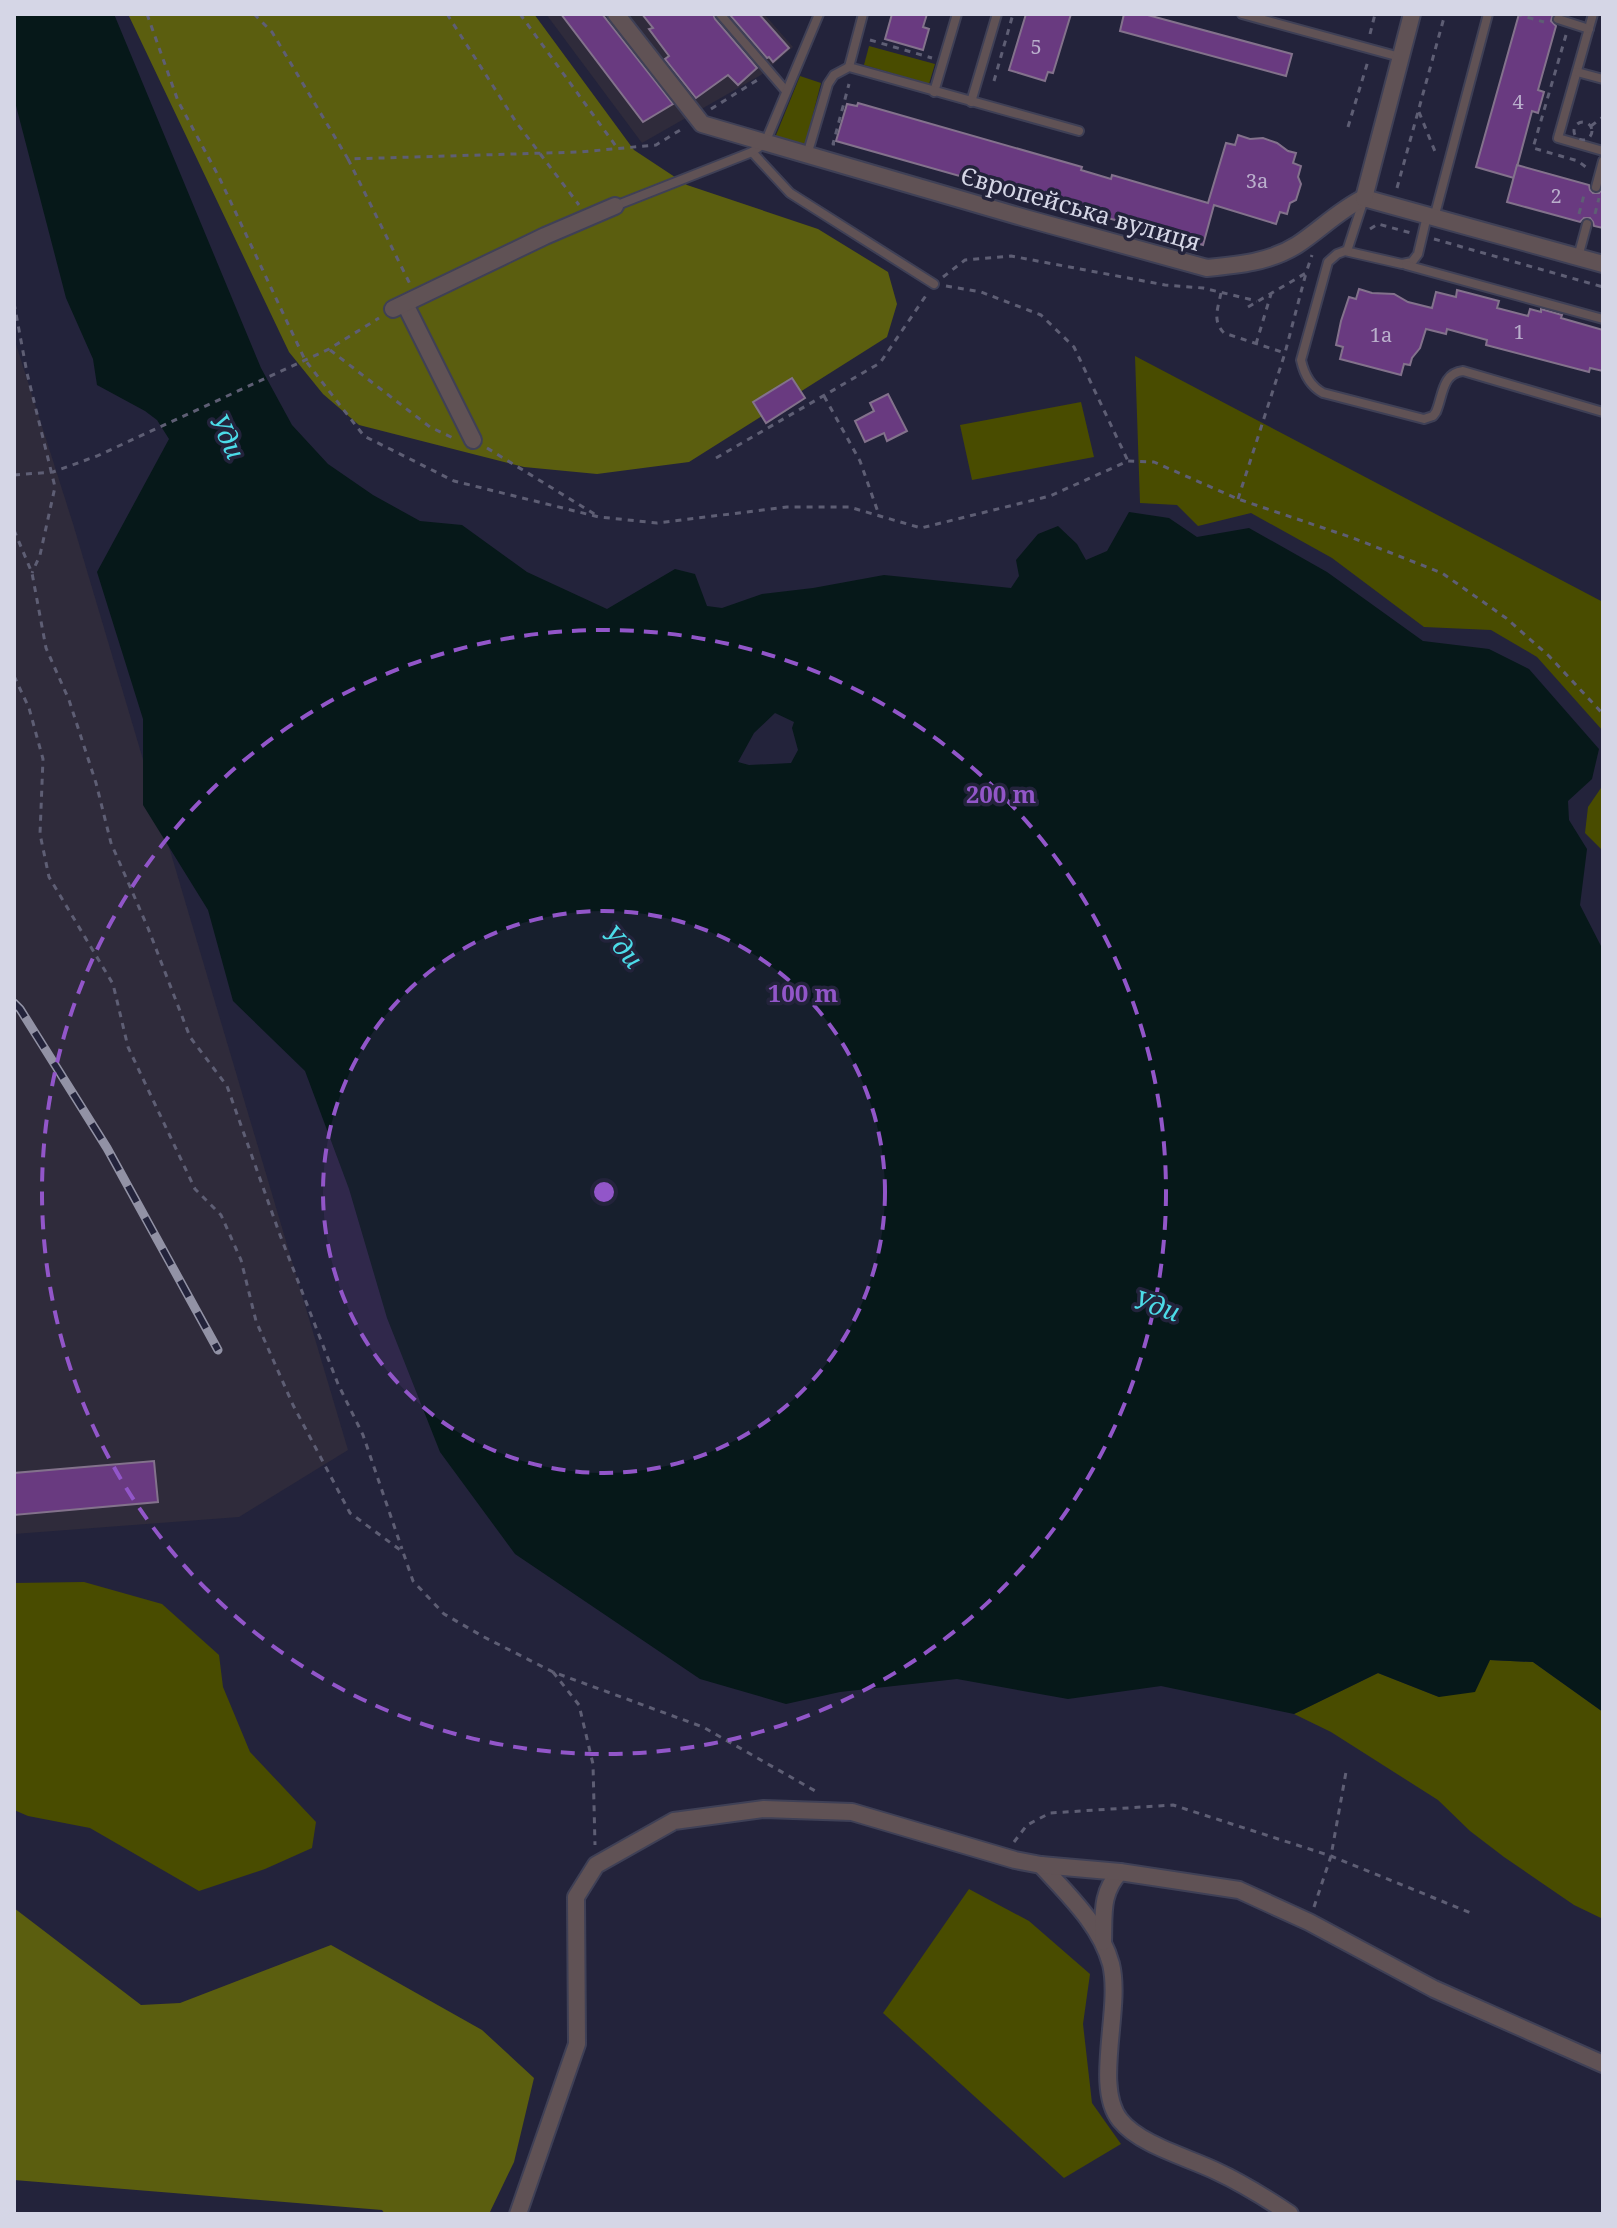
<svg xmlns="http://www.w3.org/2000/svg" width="1617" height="2228" font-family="'Noto Serif',serif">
	<rect width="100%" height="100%" fill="#23233b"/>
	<g fill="#2f2b3b">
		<polygon points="546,14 764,14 793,47 761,75 642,143"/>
		<polygon points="14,338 74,527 348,1450 239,1517 14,1534"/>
	</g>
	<g fill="#494c00">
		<polygon points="869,46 935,64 929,84 864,65"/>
		<polygon points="800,76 821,83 804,149 774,140"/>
		<polygon points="1135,356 1603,602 1603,731 1537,657 1491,630 1424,627 1332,558 1251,513 1198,526 1177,505 1140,503"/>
		<polygon points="1081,402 1094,457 972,480 960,425"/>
		<polygon points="1603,785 1603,851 1585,833 1588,807"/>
		<polygon points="84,1582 162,1604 219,1655 223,1687 250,1752 316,1822 312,1848 265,1869 199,1891 90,1828 28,1816 14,1810 14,1583"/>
		<polygon points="1490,1660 1533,1662 1603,1712 1603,1919 1574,1905 1504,1857 1470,1831 1438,1800 1331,1732 1294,1714 1378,1673 1439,1697"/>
		<polygon points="969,1889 1029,1921 1090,1974 1083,2024 1092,2103 1121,2144 1064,2178 883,2013"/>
	</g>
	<g fill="#5b5e0f">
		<polygon points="128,14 534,14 634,150 687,185 818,229 888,272 897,304 887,337 689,462 597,474 524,467 359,425 323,394 289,352"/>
		<polygon points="14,1908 141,2005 180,2003 331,1945 482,2030 534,2078 514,2162 489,2214 385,2214 382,2210 14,2180"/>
	</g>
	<path fill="#061819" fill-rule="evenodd" d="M14,14H114L261,368L292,425L328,464L373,495L420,521L462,525L527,572L607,609L675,569L695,574L707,606L722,608L762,594L813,588L884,575L1011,588L1019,576L1016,560L1038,534L1058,526L1077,544L1086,560L1107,551L1129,512L1169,518L1197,537L1249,528L1327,572L1423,641L1489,649L1529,669L1599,749L1592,779L1568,801L1569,820L1587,849L1580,905L1602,948L1603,957V1712L1533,1662L1490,1660L1475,1692L1439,1697L1378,1673L1294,1714L1161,1686L1068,1699L957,1679L840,1692L786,1704L700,1679L515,1554L440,1452L387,1318L349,1189L305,1071L233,1001L208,910L143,805V719L97,572L169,439L157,420L145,411L97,385L93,359L66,298L14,98ZM775,713L794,722L792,728L798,750L791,763L749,765L738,762L754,733Z"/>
	<g fill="#693a80" stroke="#83728c" stroke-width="2">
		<polygon points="561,14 602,14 673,104 643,122"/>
		<polygon points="642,14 713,14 715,19 757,68 738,85 728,75 696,98 665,59 669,56 649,29 653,28"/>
		<polygon points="729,14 759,14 789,48 773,62 769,57 767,58"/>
		<polygon points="892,14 927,14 923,27 929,29 923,50 885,39"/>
		<polygon points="1026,14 1071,14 1053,73 1048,72 1045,81 1009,70"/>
		<polygon points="1124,14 1144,14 1292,54 1286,76 1120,31"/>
		<polygon points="1519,14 1553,14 1551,21 1556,26 1538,90 1544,92 1538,113 1532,111 1514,178 1476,167"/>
		<polygon points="858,103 1082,167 1081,170 1111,179 1112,175 1208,203 1226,143 1235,145 1238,135 1250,139 1263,138 1277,143 1288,151 1296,153 1293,163 1301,166 1298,177 1301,184 1296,200 1290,203 1287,214 1280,212 1276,224 1214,205 1203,245 836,141 847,104 857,106"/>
		<polygon points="1517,165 1589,185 1590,190 1593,193 1599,193 1603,188 1603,228 1594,226 1593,222 1590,218 1584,218 1580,222 1507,202"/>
		<polygon points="1359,289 1372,293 1394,294 1408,302 1432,308 1436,292 1456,297 1457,290 1499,301 1497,308 1528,316 1530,309 1541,312 1541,309 1562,315 1561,318 1603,330 1603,371 1590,368 1589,372 1486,345 1487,340 1447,329 1446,334 1426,329 1420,348 1412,358 1410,365 1404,364 1401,375 1340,359 1343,347 1336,345 1341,321 1349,297 1356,299"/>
		<polygon points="792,378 805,398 766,423 753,402"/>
		<polygon points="888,394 907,431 887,441 884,433 865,442 855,421 874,411 870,403"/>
		<polygon points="154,1461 158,1502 14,1515 14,1473"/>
	</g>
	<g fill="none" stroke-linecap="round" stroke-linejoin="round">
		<defs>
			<g id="lane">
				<polyline points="720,14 786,91"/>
				<polyline points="1242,14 1400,57"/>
				<polyline points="1593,14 1558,138 1603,151"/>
				<polyline points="1558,19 1589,29"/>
				<polyline points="849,67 863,14"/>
				<polyline points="1577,72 1603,79"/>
				<polyline points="934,92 957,14"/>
				<polyline points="971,102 997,14"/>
				<polyline points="752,152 790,193 934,284"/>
				<polyline points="807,155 828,84 834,75 849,67 1079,131"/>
				<polyline points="1596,187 1603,161"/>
				<polyline points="615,206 752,152 765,143 819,14"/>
				<path d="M1427,216L1418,254L1412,262L1402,264L1345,251L1337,254L1328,262L1301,360C1304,374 1310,386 1323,393L1424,419L1433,416L1436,412C1443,396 1442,373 1463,371L1603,412"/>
				<polyline points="1434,218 1488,14"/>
				<polyline points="1347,251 1364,199"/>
				<polyline points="1578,257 1587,224"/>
				<polyline points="1406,265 1603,319"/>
			</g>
			<g id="street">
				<path d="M616,14L702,124L1025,218L1207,268C1239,265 1270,262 1297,245C1320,230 1339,210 1364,198L1603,264"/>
				<polyline points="1364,198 1412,14"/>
				<polyline points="405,304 473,440"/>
				<polyline points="393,309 545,236 615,206"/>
				<path d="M1041,1865C1068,1895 1100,1924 1111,1964C1122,2009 1093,2086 1120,2120C1140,2145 1187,2157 1216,2171C1242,2183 1266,2198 1290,2214"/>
				<path d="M1103,1942C1104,1916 1100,1893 1120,1872"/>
				<polyline points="518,2214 577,2044 576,1897 596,1865 674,1821 764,1809 852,1812 1015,1860 1041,1865 1120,1872 1239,1890 1309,1922 1434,1989 1603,2064"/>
			</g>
		</defs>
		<use href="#lane" stroke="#3f4056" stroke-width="12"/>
		<use href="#street" stroke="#3f4056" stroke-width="20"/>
		<g stroke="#5e5e74" stroke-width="3" stroke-dasharray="6 6" stroke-linecap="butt">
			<polyline points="147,14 178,101 219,177 305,360 364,436 454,481 599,517 657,523 787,507 849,507 921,528 1050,496 1128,461 1154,462 1238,499 1353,538 1442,573 1506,618 1549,656 1603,714"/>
			<polyline points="254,14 272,32 348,159 580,152 656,145 685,127"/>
			<polyline points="447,14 516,122 579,205"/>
			<polyline points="520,14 618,149"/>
			<polyline points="1516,14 1544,22"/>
			<polyline points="1370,34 1375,14"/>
			<polyline points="1566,35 1533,148 1578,161 1587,168"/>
			<polyline points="870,40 932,58"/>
			<polyline points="994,81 1013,14"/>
			<polyline points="711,109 759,79"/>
			<polyline points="1419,112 1436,154"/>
			<circle cx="1583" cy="131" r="9"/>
			<polyline points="1591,126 1603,117"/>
			<polyline points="1348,127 1368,61"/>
			<polyline points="835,144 833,144 849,84"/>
			<polyline points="348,159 410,284"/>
			<polyline points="1397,188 1445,14"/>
			<polyline points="1579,214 1584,195"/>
			<polyline points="1595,214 1599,198"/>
			<polyline points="1370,229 1378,224 1411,233"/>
			<polyline points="1434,239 1603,287"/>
			<polyline points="943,277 965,260 1011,256 1165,285 1203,288 1257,301"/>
			<polyline points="946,286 981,292 1041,315 1074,347 1128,461"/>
			<path d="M1221,293C1218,308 1212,321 1224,333L1285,353"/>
			<polyline points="14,303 27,373 55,487 40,555 32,573"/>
			<polyline points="1248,307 1306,273 1312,255"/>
			<polyline points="1256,344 1271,294"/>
			<polyline points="330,350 430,427 453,438"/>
			<polyline points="824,396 860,461 879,515"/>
			<polyline points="487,448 596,515"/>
			<polyline points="716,458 880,363 927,294"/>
			<polyline points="14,475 53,472 97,456 329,349 379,318"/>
			<polyline points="1238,499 1285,353 1306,273"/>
			<polyline points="14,530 32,573 46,648 69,700 96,783 111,843 148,928 190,1037 227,1086 280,1235 338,1384 363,1435 402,1549"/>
			<polyline points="14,676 29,708 43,759 40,834 49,877 113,984 128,1047 195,1189 221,1215 241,1260 256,1321 293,1405 350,1513 403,1552 413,1581 444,1614 484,1637 553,1672 703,1727 817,1792"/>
			<polyline points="553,1672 579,1705 593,1764 595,1845"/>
			<polyline points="1014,1842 1027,1825 1050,1813 1173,1805 1331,1856 1471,1913"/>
			<polyline points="1314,1907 1331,1856 1346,1772"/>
		</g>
		<use href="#lane" stroke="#605255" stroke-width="8"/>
		<use href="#street" stroke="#605255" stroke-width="16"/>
		<defs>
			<polyline id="rail" points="14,1003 20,1009 107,1148 218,1350"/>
		</defs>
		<use href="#rail" stroke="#9292a5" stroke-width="9"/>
		<use href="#rail" stroke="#23233b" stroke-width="6" stroke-dasharray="18" stroke-linecap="butt"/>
	</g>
	<circle cx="604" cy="1192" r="281" fill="#9256c9" fill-opacity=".12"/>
	<g fill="none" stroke="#9256c9" stroke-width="4" stroke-dasharray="14 10">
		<circle cx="604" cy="1192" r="281"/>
		<circle cx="604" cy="1192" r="562"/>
	</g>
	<g text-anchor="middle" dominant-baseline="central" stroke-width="7" stroke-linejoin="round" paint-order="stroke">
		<g font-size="20" fill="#baafcc">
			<text x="1036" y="46">5</text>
			<text x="1518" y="101">4</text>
			<text x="1257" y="180">3а</text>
			<text x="1556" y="195">2</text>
			<text x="1519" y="331">1</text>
			<text x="1381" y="334">1а</text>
		</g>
		<g font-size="24" fill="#d5d6e6" stroke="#23233b">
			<text transform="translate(1081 208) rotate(16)">Європейська вулиця</text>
		</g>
		<g font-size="26" font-style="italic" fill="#4cdbe8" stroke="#23233b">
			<text transform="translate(228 436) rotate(65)">Уди</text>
			<text transform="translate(623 946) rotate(50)">Уди</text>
			<text transform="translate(1157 1305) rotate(19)">Уди</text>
		</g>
	</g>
	<circle cx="604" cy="1192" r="12" fill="#9256c9" stroke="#23233b" stroke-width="4"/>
	<g font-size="24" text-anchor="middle" font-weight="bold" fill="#9256c9" stroke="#23233b" stroke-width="7" stroke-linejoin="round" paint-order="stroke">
		<text x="1001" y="803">200 m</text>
		<text x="803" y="1002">100 m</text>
	</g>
	<rect width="1617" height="2228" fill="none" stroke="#d5d6e6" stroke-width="32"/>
</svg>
